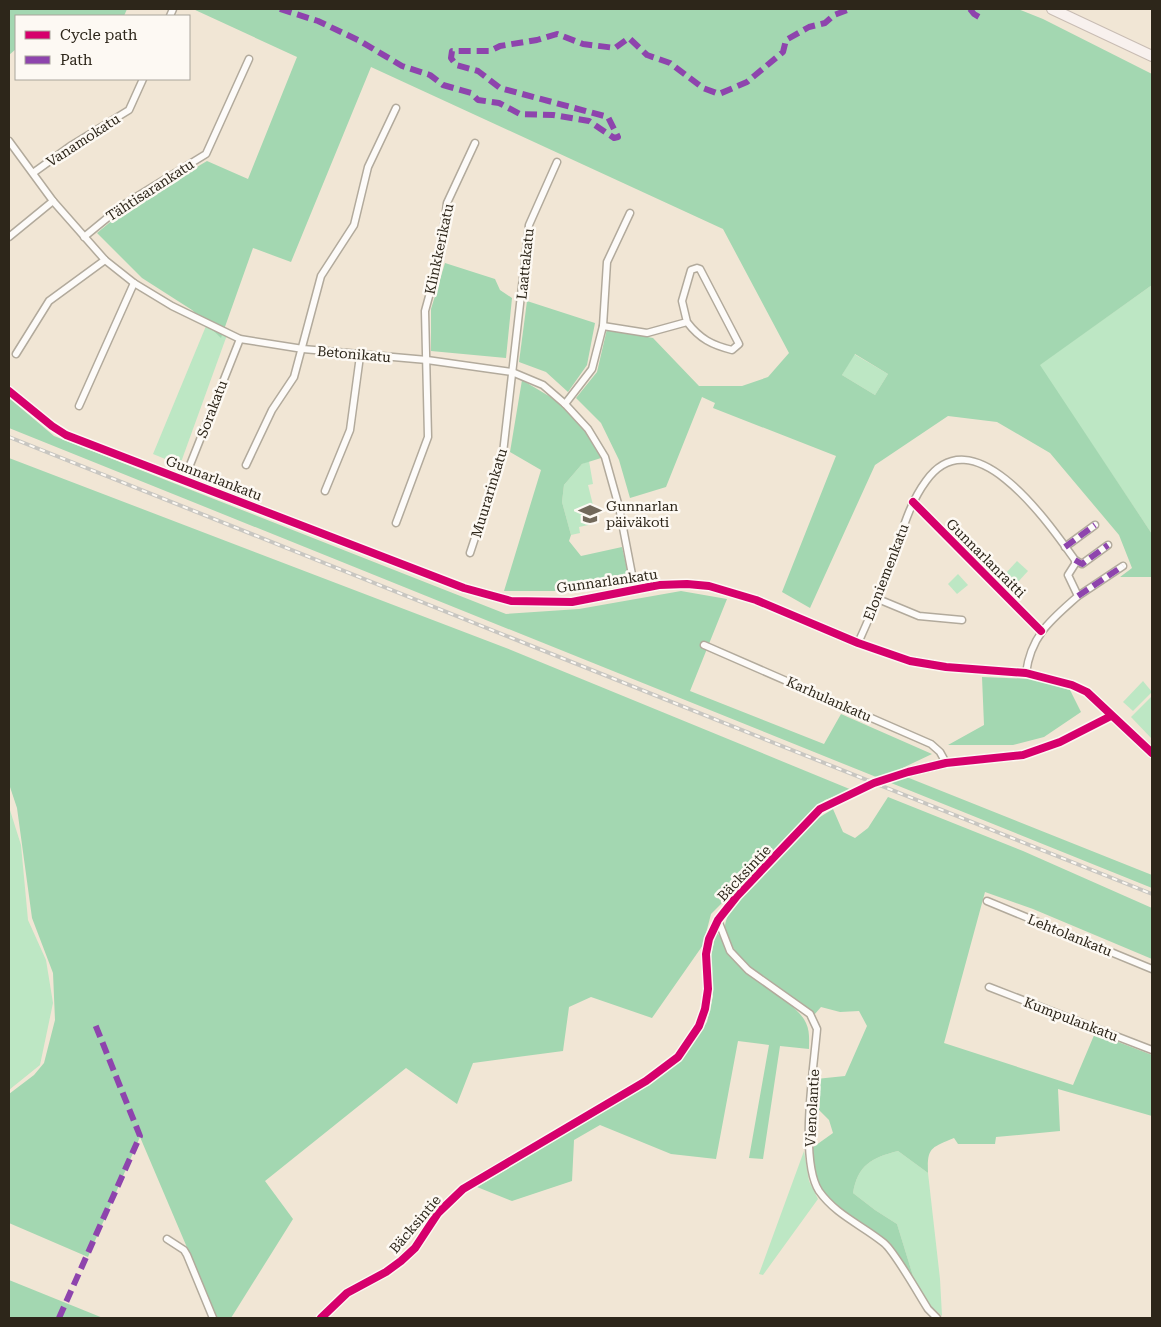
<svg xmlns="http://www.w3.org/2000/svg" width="1161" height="1327" font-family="'Roboto Serif',serif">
	<rect width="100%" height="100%" fill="#f1e6d5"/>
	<g fill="#bde7c4">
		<polygon points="1152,285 1152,534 1039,365"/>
		<polygon points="206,326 227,335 180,465 153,454"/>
		<polygon points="854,354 888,374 875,395 842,375"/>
		<polygon points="589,461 593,484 588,485 593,505 589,506 593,524 579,527 580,533 571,535 562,502 564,485 582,464"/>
		<polygon points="1017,561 1028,571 1017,583 1006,573"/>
		<polygon points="958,574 968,585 957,594 948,584"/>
		<polygon points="1143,681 1152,692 1133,711 1123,702"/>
		<polygon points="1152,696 1152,739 1131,717"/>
		<polygon points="9,807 21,845 28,920 46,960 53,1003 40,1065 9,1090"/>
		<polygon points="804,1151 809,1181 818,1199 763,1275 759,1274"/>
		<path d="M898,1151L928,1173L940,1279L942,1316L926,1302L913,1276L897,1224L875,1210L853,1193C858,1165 871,1158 898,1151Z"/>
	</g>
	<g fill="#a3d7b1" fill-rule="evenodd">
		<polygon points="9,9 127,9 124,16 16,16 16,49 9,55"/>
		<path d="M193,9H1018L1043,19L1152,74V285L1040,365L1152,534V577H1120L1132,568L1119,535L1050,453L997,422L948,416L875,465L810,608L782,592L836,456L713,408L715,403L702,397L666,487L630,498L619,460L601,423L576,398L597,372L607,329L653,338L699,386H742L768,377L789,353L723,229L371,67L291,262L253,248L221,338L192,310L142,278L97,233L126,209L207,161L248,179L297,57ZM855,354L888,374L875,395L842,375Z"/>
		<polygon points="445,263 495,279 500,290 512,298 506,358 431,351 431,309"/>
		<polygon points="527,301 595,323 587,365 568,392 546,372 519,362"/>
		<polygon points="522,380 559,402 582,426 601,458 582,464 564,485 562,502 571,535 569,541 581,556 622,547 629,578 571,591 504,591 541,470 510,452"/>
		<polygon points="9,398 54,436 506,614 579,609 681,591 727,599 690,691 824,744 841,714 932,754 894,772 1152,875 1152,888 9,428"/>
		<polygon points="9,458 511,650 852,790 825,800 711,914 703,945 652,1018 591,997 569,1007 563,1051 473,1063 457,1104 406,1068 265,1181 293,1219 231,1318 217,1318 140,1137 88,1257 9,1223 9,1094 34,1075 44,1063 55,1020 53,973 32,918 17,808 9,784"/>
		<polygon points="982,677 1032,679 1070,690 1081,712 1044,737 1013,745 948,745 984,725"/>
		<path d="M888,797L1023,851L1152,908V959L1033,909L985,892L944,1043L1073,1085L1095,1033L1152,1055V1116L1058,1089L1060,1131L996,1137L995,1144H958L954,1138C931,1148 927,1147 928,1173L898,1151C871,1158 858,1165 853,1193L875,1210L897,1224L913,1276L926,1302L890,1243L839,1208L820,1187L814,1169L812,1148L833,1133L829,1120L819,1110L816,1079L845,1076L867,1026L859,1011L840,1012L821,1007L814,1015C790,998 726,959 725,927C725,922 728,916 729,912L815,820L833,809L843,832L855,838L868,828Z"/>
		<path d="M716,932C722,936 730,956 737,964C754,983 797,1002 806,1023C810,1031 809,1041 809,1049L780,1046L763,1159L749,1158L769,1045L738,1041L716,1159L671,1154L600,1125L574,1140L572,1181L512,1201L477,1187L594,1117L682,1058L707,1022L713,996L710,961Z"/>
		<polygon points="9,1280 103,1318 9,1318"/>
	</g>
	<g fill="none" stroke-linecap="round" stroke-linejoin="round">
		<defs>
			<g id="minor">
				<polyline points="170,16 173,9"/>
				<polyline points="9,141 53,201 105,260 134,283 172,306 240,339 303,349 427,360 512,372 543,385 565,404 588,429 605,457 619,507 635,590"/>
				<polyline points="33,173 72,145 129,110 143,79"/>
				<polyline points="9,237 53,201"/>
				<polyline points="84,237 123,205 206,154 249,59"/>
				<path d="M603,326L647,333L687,322L682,301L691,270L697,268L700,269L739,344L732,350C712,345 700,339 687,322"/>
				<polyline points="16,354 49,301 105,260"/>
				<polyline points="565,404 592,369 603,326 607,262 630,213"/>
				<polyline points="79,406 134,283"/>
				<polyline points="246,465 272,410 294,377 321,276 354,225 368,167 396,108"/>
				<polyline points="184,480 240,339"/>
				<polyline points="325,491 350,430 360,356"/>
				<polyline points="396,523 428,437 425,311 440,256 447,203 475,143"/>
				<polyline points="1065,547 1095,525"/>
				<polyline points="470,553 503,453 529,225 557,162"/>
				<polyline points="1075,560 1082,564 1108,545"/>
				<polyline points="1078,596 1123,566"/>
				<polyline points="878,599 919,616 962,620"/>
				<path d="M858,643C871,615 882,587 893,558C902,532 909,504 926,481C974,414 1049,524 1075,560V564L1068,575L1078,596C1051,620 1031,635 1026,673"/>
				<polyline points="704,645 931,744 940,752 946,763"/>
				<polyline points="987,901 1152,969"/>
				<path d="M718,920L730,951L748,970L810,1014L817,1029C814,1066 799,1160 819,1191C836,1215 862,1225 884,1243C895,1252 919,1295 928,1309L937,1318"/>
				<polyline points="989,987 1152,1050"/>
				<polyline points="167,1239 184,1250 187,1255 213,1318"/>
			</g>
			<g id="tertiary">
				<polyline points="9,391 52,426 66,435 464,588 511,601 572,602 659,585 687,584 709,586 756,600 858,643 910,661 946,667 1026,673 1072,685 1087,692 1152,753"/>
				<polyline points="321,1318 347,1293 386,1272 401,1261 415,1248 438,1213 463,1189 646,1081 678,1057 699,1026 705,1009 708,989 706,954 709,939 718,920 737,896 820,809 874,783 908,772 946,763 1023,755 1060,742 1111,716"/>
			</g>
			<polyline id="trunk" points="1052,9 1152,56"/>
		</defs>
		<use href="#minor" stroke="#b2aa9c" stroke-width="9"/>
		<use href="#tertiary" stroke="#b2aa9c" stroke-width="10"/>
		<use href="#trunk" stroke="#c8bcb3" stroke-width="12"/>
		<use href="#minor" stroke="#fdfbf9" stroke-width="6"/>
		<use href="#tertiary" stroke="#fdfbf9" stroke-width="8"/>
		<use href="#trunk" stroke="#f8f1ee" stroke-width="10"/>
		<defs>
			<polyline id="rail" points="9,437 1152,894"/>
		</defs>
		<use href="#rail" stroke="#c8c6c1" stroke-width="4"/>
		<use href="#rail" stroke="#fdf9f3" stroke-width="2" stroke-dasharray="5.5" stroke-linecap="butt"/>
		<g stroke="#8e44ad" stroke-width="6" stroke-dasharray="12 6" stroke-linecap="butt">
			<polyline points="280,9 318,21 360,41 402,66 430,75 443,85 471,93 478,100 499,103 520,114 553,115 589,121 614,138 618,137 608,117 500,88 478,71 456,65 451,58 452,51 490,51 500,46 537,40 557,34 583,44 615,48 629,38 647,55 670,63 703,88 719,94 747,82 783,52 786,40 809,27 825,23 834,15 850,9"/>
			<polyline points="970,9 974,14 981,18"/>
			<polyline points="1065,547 1095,525"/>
			<polyline points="1075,560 1082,564 1108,545"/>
			<polyline points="1078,596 1123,566"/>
			<polyline points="59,1318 140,1136 95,1024"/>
		</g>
		<defs>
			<g id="cycleway">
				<polyline points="9,391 52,426 66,435 464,588 511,601 572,602 659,585 687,584 709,586 756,600 858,643 910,661 946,667 1026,673 1072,685 1087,692 1152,753"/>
				<polyline points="913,502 1041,631"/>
				<polyline points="321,1318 347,1293 386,1272 401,1261 415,1248 438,1213 463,1189 646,1081 678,1057 699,1026 705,1009 708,989 706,954 709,939 718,920 737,896 820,809 874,783 908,772 946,763 1023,755 1060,742 1111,716"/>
			</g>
		</defs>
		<use href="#cycleway" stroke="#fdf9f3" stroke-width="11"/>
		<use href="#cycleway" stroke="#d6006c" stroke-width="8"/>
	</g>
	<defs>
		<symbol id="school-bare" viewBox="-9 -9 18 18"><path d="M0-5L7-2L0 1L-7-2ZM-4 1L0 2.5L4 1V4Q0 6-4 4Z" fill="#72695b" stroke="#fdf9f3" stroke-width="2.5" paint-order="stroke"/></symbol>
	</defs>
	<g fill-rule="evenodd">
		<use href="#school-bare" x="574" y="498" width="32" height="32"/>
	</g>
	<g text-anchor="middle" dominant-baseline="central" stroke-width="5" stroke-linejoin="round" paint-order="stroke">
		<g font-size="14" fill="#2d261a" stroke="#fdf9f3">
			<text transform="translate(83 140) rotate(-33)">Vanamokatu</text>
			<text transform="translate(150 190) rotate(-33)">Tähtisarankatu</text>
			<text transform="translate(439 249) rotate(-78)">Klinkkerikatu</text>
			<text transform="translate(525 264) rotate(-84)">Laattakatu</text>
			<text transform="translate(354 354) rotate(5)">Betonikatu</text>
			<text transform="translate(212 409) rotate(-69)">Sorakatu</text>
			<text transform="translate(214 478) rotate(21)">Gunnarlankatu</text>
			<text transform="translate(489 493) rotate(-73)">Muurarinkatu</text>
			<text transform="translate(986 558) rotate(45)">Gunnarlanraitti</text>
			<text transform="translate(886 572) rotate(-69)">Eloniemenkatu</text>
			<text transform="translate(607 581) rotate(-8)">Gunnarlankatu</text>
			<text transform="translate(829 699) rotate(24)">Karhulankatu</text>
			<text transform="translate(744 873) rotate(-47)">Bäcksintie</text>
			<text transform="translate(1070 935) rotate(22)">Lehtolankatu</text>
			<text transform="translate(1071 1019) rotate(21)">Kumpulankatu</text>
			<text transform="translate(812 1108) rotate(-87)">Vienolantie</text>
			<text transform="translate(415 1224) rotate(-50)">Bäcksintie</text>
		</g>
		<g font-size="14" fill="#2d261a" stroke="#fdf9f3" text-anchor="start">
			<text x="606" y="506">Gunnarlan<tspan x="606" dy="16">päiväkoti</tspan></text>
		</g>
	</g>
	<rect width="1161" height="1327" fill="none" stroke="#2d261a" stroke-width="20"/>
	<rect x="15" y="15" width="175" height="65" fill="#fdf9f3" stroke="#aaa59c"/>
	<rect x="25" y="31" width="25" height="8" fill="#d6006c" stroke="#aaa59c"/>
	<text x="60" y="40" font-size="15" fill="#2d261a">Cycle path</text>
	<rect x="25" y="56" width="25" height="8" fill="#8e44ad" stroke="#aaa59c"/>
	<text x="60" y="65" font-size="15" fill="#2d261a">Path</text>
</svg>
